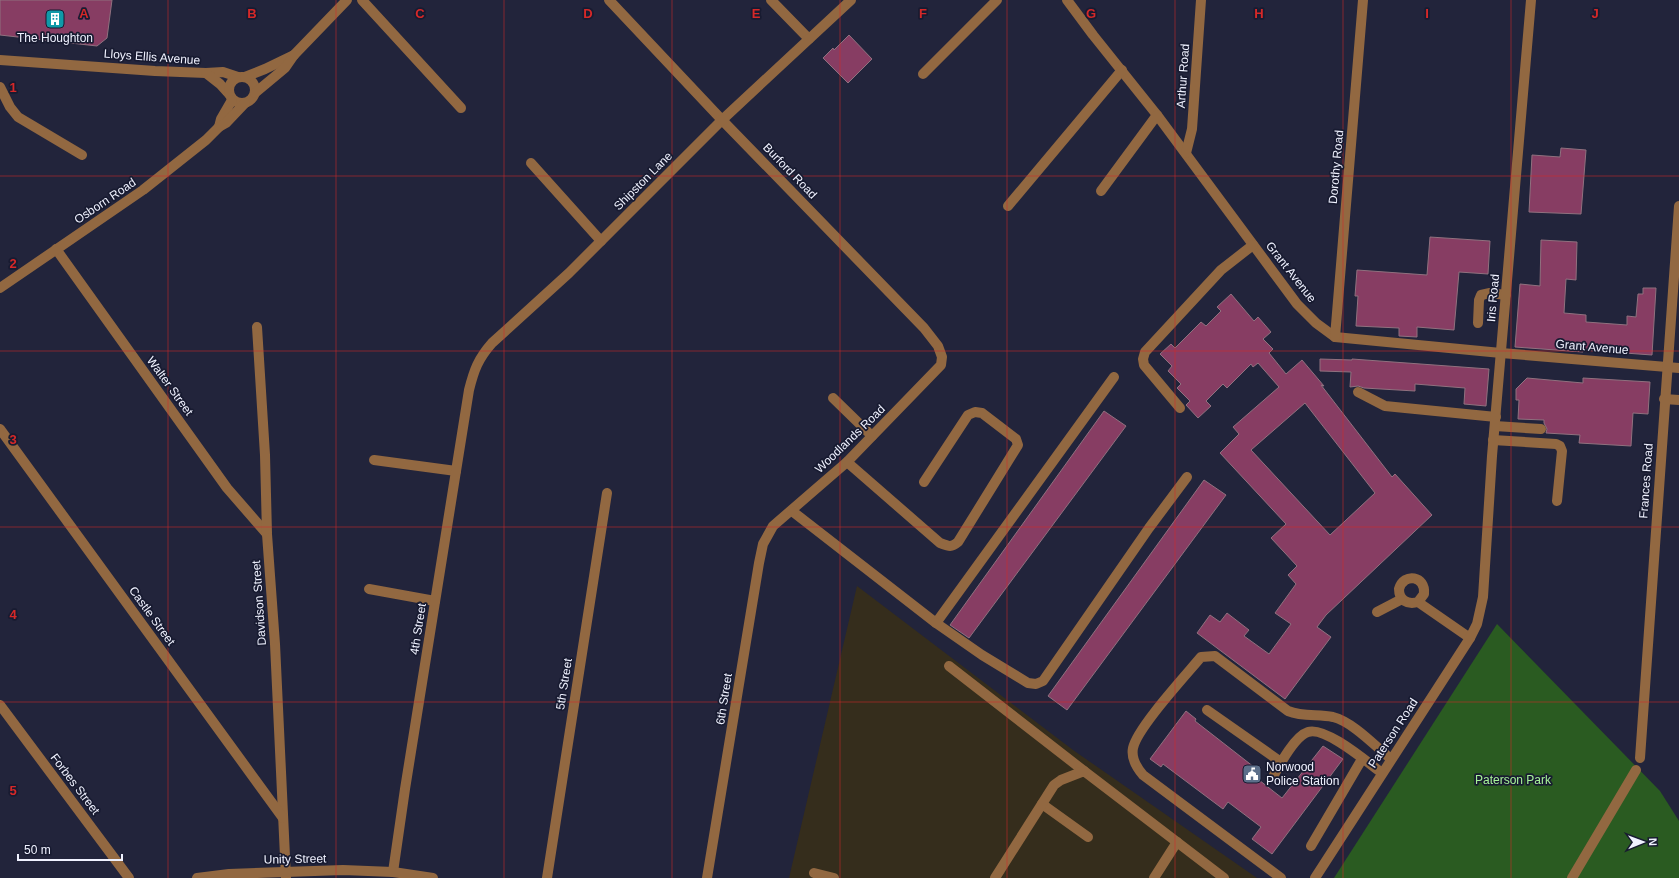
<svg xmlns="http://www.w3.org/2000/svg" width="1679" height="878" font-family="Helvetica,sans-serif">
	<rect width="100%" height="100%" fill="#22243b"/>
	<polygon fill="#352d1c" points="857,586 1073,750 1257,878 789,878"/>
	<polygon fill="#2a5b21" points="1497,624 1660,791 1679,821 1679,878 1334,878"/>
	<g fill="#873d63" stroke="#90717f" fill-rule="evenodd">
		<polygon points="0,0 112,0 107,38 97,46 0,35"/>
		<polygon points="849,35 872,59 848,83 823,58 833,48 834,50"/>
		<polygon points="1561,148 1586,150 1581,214 1529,212 1532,155 1560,157"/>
		<polygon points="1430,237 1490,241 1488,274 1459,272 1454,330 1417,327 1417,337 1399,336 1399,328 1356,326 1358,296 1355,296 1357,270 1427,275"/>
		<polygon points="1541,240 1577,242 1576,280 1566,279 1564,313 1586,315 1586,322 1627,325 1627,316 1636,317 1638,294 1643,294 1643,288 1656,288 1652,355 1584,350 1583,352 1515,347 1520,284 1540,286"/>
		<path d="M1231,294L1254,321L1258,317L1271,332L1263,339L1273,349L1269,353L1286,374L1302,360L1324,386L1321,385L1392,477L1395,474L1432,515L1326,615L1317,627L1331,637L1285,699L1197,633L1210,615L1220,622L1227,613L1249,630L1244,636L1269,654L1291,624L1275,613L1296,584L1288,575L1297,566L1271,538L1286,524L1220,453L1239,434L1233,427L1279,387L1258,363L1253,367L1251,364L1227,388L1223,384L1206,401L1211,406L1198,418L1186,405L1190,401L1177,388L1181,384L1168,371L1172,366L1160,354L1171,344L1175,348L1201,322L1206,326L1221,311L1217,307ZM1305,403L1375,493L1330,535L1251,450Z"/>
		<polygon points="1320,359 1352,360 1352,359 1489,369 1486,406 1464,404 1465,388 1415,384 1415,391 1364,388 1358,386 1350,387 1351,372 1320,371"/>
		<polygon points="1527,378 1583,383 1583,378 1650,382 1648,414 1633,413 1631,446 1579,443 1580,435 1546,433 1547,429 1544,423 1544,420 1518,419 1519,400 1516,400 1516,389"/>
		<polygon points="1104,411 1126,426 969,638 950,625"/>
		<polygon points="1204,480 1226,495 1067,710 1048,696"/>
		<polygon points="1186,711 1196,719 1195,721 1254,767 1250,773 1282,798 1323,746 1343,759 1272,854 1252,839 1261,827 1228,802 1223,809 1163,764 1161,767 1150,759"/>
	</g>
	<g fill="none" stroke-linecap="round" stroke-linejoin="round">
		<g stroke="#926841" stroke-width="10">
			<polyline points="362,0 461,108"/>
			<polyline points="609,0 722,120 924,328 938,346 942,357 941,365 847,462 773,526 763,544 759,563 707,878"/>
			<polyline points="771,0 809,39"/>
			<polyline points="1067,0 1093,35 1157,115 1297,304 1316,323 1335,337 1501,353 1679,368"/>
			<polyline points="0,60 155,71 206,73 223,72 238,77"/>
			<polyline points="206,73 220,84 229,94"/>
			<polyline points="923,74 997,0"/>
			<circle cx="242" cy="90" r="13"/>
			<polyline points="245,77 265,69 294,55"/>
			<polyline points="0,87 10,107 18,117 82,155"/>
			<polyline points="255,93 285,68 294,55 347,0"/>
			<polyline points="219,127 221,119 232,100"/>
			<polyline points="1186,153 1192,129 1201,0"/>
			<polyline points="531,163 601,241"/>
			<polyline points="1101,191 1157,115"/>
			<polyline points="1008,206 1122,70"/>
			<polyline points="56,249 227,488 267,534"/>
			<polyline points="0,288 143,190 206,140 219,127 226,123 245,103"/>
			<polyline points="1478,323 1479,300 1481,295 1490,293 1506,295"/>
			<polyline points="257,327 265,455 267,534 275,644 286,878"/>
			<polyline points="1335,337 1363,0"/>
			<polyline points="1358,392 1385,406 1496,417"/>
			<polyline points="833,398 872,436"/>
			<polyline points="1664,399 1679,400"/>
			<polyline points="1180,408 1144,365 1143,359 1145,352 1221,270 1253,245"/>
			<polyline points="1495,426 1541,429"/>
			<polyline points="0,429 283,818"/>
			<polyline points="1493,440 1556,444 1560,446 1562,451 1557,501"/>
			<polyline points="374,460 456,471"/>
			<path d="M847,462L940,543C948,546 951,548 958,542L1018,445L1016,439L982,413L975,412L968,415L924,482"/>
			<polyline points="792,511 936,623 1114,377"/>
			<polyline points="369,589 435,601"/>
			<path d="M1418,602L1424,594C1426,576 1404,572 1399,589C1399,600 1407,605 1418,602L1470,638"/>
			<polyline points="1377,612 1402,599"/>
			<polyline points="936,623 982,655 1028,683 1036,684 1043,681 1149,528 1187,477"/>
			<polyline points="949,666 1084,771"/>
			<polyline points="0,705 129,878"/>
			<polyline points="1207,710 1281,762"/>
			<polyline points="1640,758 1679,206"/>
			<path d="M1274,775C1280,764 1295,736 1308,732C1325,726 1367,762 1382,773"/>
			<polyline points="1042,804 1088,837"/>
			<polyline points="1311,846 1362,759"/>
			<path d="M393,872L405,789L469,390C474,370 478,359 492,343L569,273L722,120L851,0"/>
			<polyline points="814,873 834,878"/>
			<polyline points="197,878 229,874 343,870 393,872 433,878"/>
			<polyline points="547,878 607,493"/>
			<polyline points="995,878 1054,785 1061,780 1084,771 1224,878"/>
			<polyline points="1154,878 1177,842"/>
			<path d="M1281,878L1143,775C1137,768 1131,758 1133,748C1137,728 1186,675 1201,657L1215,656L1288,711C1303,717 1318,714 1333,717C1353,722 1375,746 1391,759"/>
			<polyline points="1315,878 1470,638 1477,624 1483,597 1492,456 1531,0"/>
			<polyline points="1572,878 1636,770"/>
		</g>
	</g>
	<path fill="none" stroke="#d62828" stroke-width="1" stroke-opacity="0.55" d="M168,0V878M336,0V878M504,0V878M672,0V878M840,0V878M1007,0V878M1175,0V878M1343,0V878M1511,0V878M0,176H1679M0,351H1679M0,527H1679M0,702H1679"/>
	<defs>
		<symbol id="building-square" viewBox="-11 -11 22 22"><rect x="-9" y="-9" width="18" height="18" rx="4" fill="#0f9aa8" stroke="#181b31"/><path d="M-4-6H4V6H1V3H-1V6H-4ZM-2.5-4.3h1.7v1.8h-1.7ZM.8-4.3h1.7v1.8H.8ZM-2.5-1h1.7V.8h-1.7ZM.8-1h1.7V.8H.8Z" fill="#fff"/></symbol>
		<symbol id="civic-square" viewBox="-11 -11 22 22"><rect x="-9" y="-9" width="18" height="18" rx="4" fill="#5c6f8a" stroke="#181b31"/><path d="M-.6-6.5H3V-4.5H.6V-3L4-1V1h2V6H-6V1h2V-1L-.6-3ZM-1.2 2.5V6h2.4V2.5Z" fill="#fff"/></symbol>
	</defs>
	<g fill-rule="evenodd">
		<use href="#building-square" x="44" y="8" width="22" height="22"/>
		<use href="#civic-square" x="1241" y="763" width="22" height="22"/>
	</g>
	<g text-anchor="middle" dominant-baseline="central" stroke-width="3.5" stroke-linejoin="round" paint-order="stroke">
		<g font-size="12" fill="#f0f2ff" stroke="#181b31">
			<text x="55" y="38">The Houghton</text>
			<text x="1266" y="767" text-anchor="start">Norwood<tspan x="1266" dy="14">Police Station</tspan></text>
		</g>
		<g font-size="12" fill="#f0f2ff" stroke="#181b31">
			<text transform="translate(152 57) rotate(4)">Lloys Ellis Avenue</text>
			<text transform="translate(1183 76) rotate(-86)">Arthur Road</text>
			<text transform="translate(1336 167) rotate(-85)">Dorothy Road</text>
			<text transform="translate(790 171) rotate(46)">Burford Road</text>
			<text transform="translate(643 181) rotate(-45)">Shipston Lane</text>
			<text transform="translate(105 201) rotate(-34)">Osborn Road</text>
			<text transform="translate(1291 272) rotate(52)">Grant Avenue</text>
			<text transform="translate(1493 298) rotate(-85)">Iris Road</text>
			<text transform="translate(1592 347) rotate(5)">Grant Avenue</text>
			<text transform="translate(170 386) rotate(54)">Walter Street</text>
			<text transform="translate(850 439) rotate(-44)">Woodlands Road</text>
			<text transform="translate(1646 481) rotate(-86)">Frances Road</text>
			<text transform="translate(259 603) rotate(-94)">Davidson Street</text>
			<text transform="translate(152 616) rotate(54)">Castle Street</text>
			<text transform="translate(418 629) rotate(-81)">4th Street</text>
			<text transform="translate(564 684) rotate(-81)">5th Street</text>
			<text transform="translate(724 699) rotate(-81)">6th Street</text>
			<text transform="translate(1393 733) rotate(-57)">Paterson Road</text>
			<text transform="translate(75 784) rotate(53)">Forbes Street</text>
			<text transform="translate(295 859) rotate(-1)">Unity Street</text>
		</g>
		<g font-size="12" fill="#a7f299" stroke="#181b31">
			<text x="1513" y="780">Paterson Park</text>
		</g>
	</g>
	<g font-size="13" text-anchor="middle" font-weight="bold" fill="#d62828" stroke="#181b31" stroke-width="3.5" stroke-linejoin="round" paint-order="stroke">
		<text x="84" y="18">A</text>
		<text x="252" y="18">B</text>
		<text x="420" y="18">C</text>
		<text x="588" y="18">D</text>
		<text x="756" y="18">E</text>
		<text x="923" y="18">F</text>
		<text x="1091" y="18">G</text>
		<text x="1259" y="18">H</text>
		<text x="1427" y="18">I</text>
		<text x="1595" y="18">J</text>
		<text x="13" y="92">1</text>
		<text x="13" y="268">2</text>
		<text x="13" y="444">3</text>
		<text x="13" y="619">4</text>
		<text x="13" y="795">5</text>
	</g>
	<g transform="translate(1643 842) rotate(89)" stroke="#181b31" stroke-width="3" paint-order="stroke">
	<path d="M0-3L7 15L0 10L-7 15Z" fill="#f0f2ff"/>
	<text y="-6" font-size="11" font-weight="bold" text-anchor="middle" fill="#f0f2ff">N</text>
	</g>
	<path d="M18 854v6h104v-6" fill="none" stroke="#f0f2ff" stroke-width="2"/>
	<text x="24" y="854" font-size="12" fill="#f0f2ff" stroke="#181b31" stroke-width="3" paint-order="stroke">50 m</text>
</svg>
